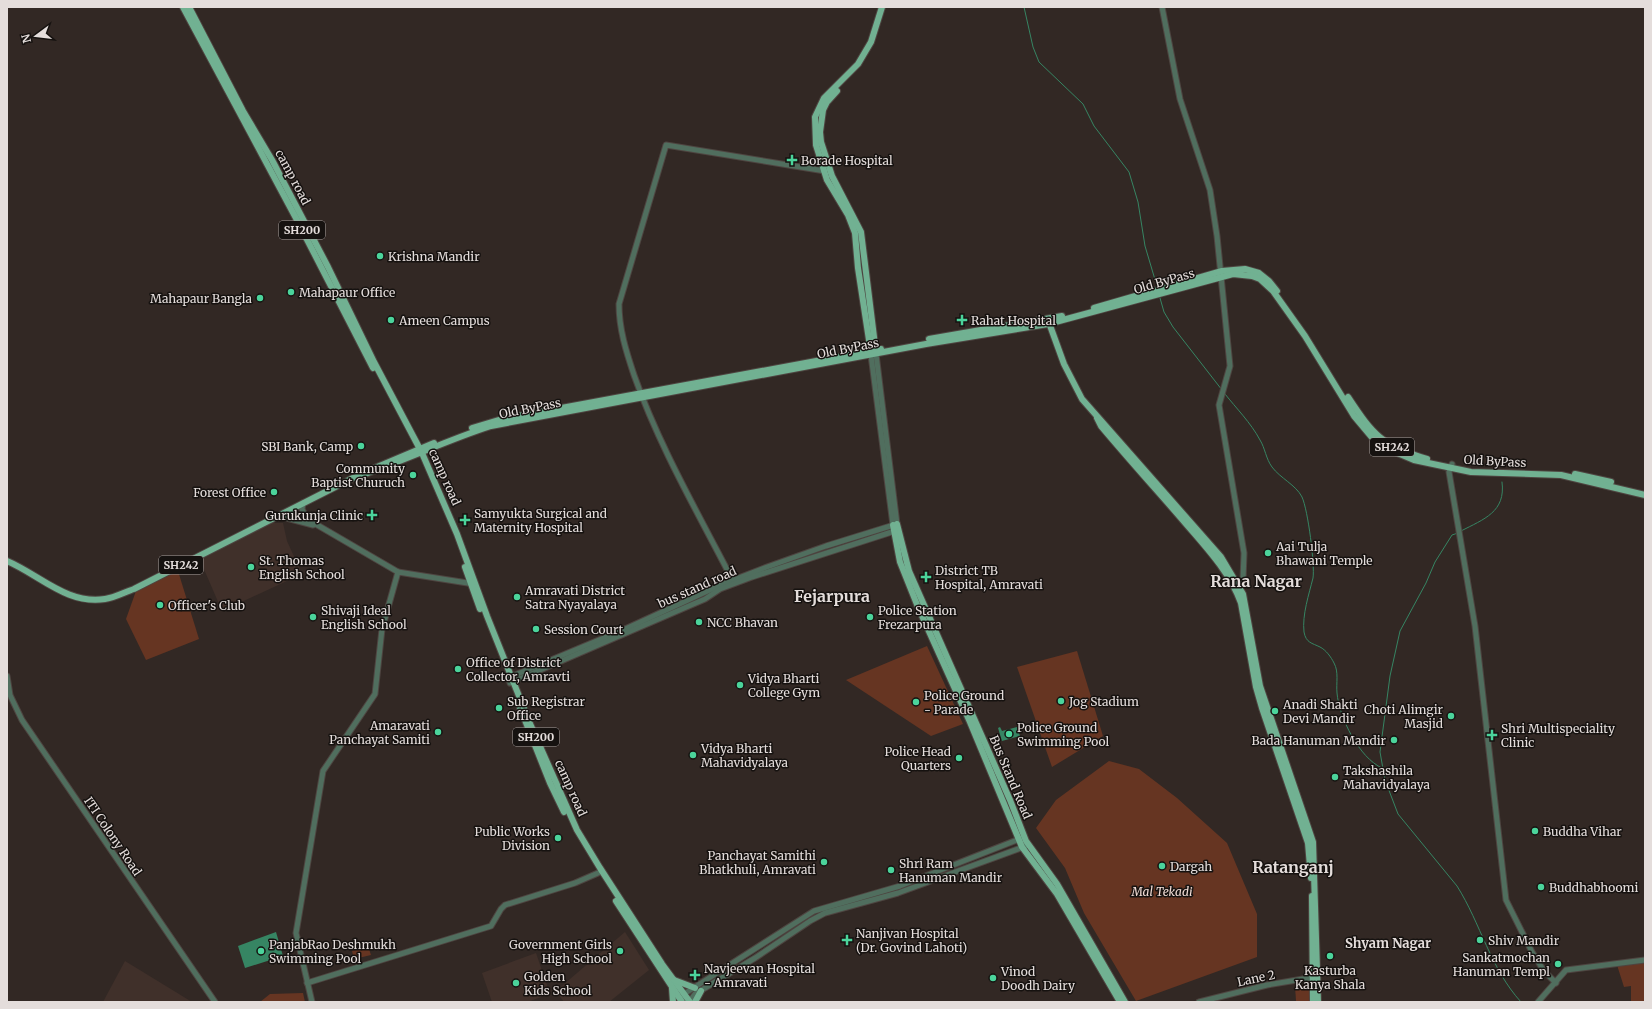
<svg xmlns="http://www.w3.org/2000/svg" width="1652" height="1009" font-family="Merriweather,serif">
	<rect width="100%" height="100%" fill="#322824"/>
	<g fill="#40302a">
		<polygon points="271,523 283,523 287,541 302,574 222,611 200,560"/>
		<polygon points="625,932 649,970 609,1002 564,1002 556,991"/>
		<polygon points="536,953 550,994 527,1002 492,1002 482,973"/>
		<polygon points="125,961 192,1002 103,1002"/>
	</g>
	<g fill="#663522">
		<polygon points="178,571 199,639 146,660 126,619 136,591"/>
		<polygon points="927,646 963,724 931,736 846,680"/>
		<polygon points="1077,651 1103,736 1052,767 1017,667"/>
		<polygon points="1109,761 1139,769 1177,798 1227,843 1257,914 1257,957 1136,1001 1084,913 1065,868 1036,828 1056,800"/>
		<polygon points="368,946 371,955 354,959 352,951"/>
		<polygon points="1645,962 1645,1002 1631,1002 1631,986 1624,987 1617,965"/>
		<polygon points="1309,985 1309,1001 1296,1001 1295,986"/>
		<polygon points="303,993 305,1002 260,1002 270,994"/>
	</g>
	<g fill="#368563">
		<polygon points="1000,727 1002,731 1017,727 1020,736 1002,741 998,728"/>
		<polygon points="276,932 283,956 245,968 238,946"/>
	</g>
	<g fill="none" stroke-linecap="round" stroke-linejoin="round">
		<g stroke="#368563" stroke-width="1">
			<polyline points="1024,7 1033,47 1039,62 1083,104 1094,126 1129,172 1138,202 1145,246 1156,283"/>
			<polyline points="1160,298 1164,312 1173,327 1222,390"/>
			<path d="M1225,394C1236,408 1251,423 1260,440C1265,448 1266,459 1272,467C1280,478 1296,485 1302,497C1308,510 1315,565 1313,578C1309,594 1302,615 1304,632C1306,643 1312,643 1320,647C1326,650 1331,657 1334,663C1339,672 1336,683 1337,693C1339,717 1359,758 1382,768"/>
			<path d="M1461,531C1484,519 1506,512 1502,482"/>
			<path d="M1458,533L1452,535L1435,562L1426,583L1400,631L1390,676L1380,752L1385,780L1398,814L1457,886C1481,924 1490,968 1521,1002"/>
		</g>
		<defs>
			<g id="tertiary">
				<polyline points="1162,7 1180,99 1210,190 1217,236 1230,366 1219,405 1244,553 1243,580 1238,589"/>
				<polyline points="871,355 893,525"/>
				<polyline points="1452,464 1449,472 1475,626 1506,900 1532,952 1544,971 1556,983"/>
				<polyline points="303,503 302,509 307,519 398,572"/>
				<polyline points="279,516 313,525"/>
				<path d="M733,581C698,513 659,446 634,375C626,351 619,329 619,304L666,145L825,171"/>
				<polyline points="7,676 10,695 22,720 215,1002"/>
				<polyline points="508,678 623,630 723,584 767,567 826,546 897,524 876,354"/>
				<polyline points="510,683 705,599 720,589 752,577 898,530"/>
				<polyline points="307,983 491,926 501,909 505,905 575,883 598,873"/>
				<polyline points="683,997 684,994 814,911 900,886 1022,838"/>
				<polyline points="312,1002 296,933 323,771 375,694 382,629 398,572 474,584"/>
				<polyline points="689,1002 695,994 755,958 810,921 825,913 898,893 1029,845"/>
				<polyline points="1199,1002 1267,985 1315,977"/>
				<polyline points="1538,1002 1566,970 1645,960"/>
			</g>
			<g id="primary">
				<polyline points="183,7 297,220 373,368"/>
				<polyline points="189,7 243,111 272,160 328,267 374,362 422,453 457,534 487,616 531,726 577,830 600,868 662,964 690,1002"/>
				<polyline points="837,91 827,102 823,110 820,132 821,142 832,176 861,232 876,353"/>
				<polyline points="1094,308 1222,271 1245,269 1259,273 1269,281 1277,291"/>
				<polyline points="1048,320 1064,364 1082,399 1221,557 1243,594 1260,686 1313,842 1318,1002"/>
				<polyline points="929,339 1062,316"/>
				<polyline points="871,353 858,268 855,233 848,215 827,180 816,145 815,117 824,98 858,64 871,42 882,7"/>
				<path d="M1348,397C1373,435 1382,446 1427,459"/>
				<path d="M1097,418L1101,426C1127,457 1154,487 1181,518C1203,544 1229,570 1241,603L1256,687L1262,708L1308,843L1311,878"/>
				<polyline points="472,428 502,419 881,349"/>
				<polyline points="370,470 434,443"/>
				<polyline points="1575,474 1611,482"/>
				<polyline points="897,524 909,571 1010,800 1026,841 1057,884 1125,1002"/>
				<polyline points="893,525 900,562 918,607 970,722 1022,847 1057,894 1120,1002"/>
				<path d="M7,561C40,575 67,605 105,599C114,598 125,592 134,589L353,478C400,463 444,441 491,426L926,344L1048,324L1233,274L1252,276L1260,279L1273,291L1305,336L1354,416L1375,441L1388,449L1414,460L1471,472L1561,475L1645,495"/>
				<polyline points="465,567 480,609"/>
				<polyline points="519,705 550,783 564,812"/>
				<polyline points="1312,896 1313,1002"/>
				<polyline points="616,901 682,1002"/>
				<polyline points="674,980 695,988"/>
				<polyline points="672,988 673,1002"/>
				<polyline points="695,1002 701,991"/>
			</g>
		</defs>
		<use href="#tertiary" stroke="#4e4541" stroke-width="7"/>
		<use href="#primary" stroke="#4e4541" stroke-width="8"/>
		<use href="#tertiary" stroke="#506e5e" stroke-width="5"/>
		<use href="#primary" stroke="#71b192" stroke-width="6"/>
	</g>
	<g fill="#4bd49b" stroke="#161210" stroke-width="1.5">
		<path d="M790 154h4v4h4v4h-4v4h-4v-4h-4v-4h4z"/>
		<circle cx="380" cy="256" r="4"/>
		<circle cx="291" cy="292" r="4"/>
		<circle cx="260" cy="298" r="4"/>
		<circle cx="391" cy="320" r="4"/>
		<path d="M960 314h4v4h4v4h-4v4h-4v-4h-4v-4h4z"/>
		<circle cx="361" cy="446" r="4"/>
		<circle cx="413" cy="475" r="4"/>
		<circle cx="274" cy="492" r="4"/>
		<path d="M370 509h4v4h4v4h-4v4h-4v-4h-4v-4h4z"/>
		<path d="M463 514h4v4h4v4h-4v4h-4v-4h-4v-4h4z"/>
		<circle cx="1268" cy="553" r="4"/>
		<circle cx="251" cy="567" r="4"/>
		<path d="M924 571h4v4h4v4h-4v4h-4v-4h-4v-4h4z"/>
		<circle cx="517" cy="597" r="4"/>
		<circle cx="160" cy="605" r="4"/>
		<circle cx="313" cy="617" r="4"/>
		<circle cx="870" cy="617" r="4"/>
		<circle cx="699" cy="622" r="4"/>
		<circle cx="536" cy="629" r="4"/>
		<circle cx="458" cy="669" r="4"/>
		<circle cx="740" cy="685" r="4"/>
		<circle cx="1061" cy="701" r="4"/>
		<circle cx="916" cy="702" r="4"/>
		<circle cx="499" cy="708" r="4"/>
		<circle cx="1275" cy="711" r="4"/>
		<circle cx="1451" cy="716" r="4"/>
		<circle cx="438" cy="732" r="4"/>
		<circle cx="1009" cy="734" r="4"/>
		<path d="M1490 729h4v4h4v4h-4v4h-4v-4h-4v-4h4z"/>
		<circle cx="1394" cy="740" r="4"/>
		<circle cx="693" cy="755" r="4"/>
		<circle cx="959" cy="758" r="4"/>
		<circle cx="1335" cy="777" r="4"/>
		<circle cx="1535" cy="831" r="4"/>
		<circle cx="558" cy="838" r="4"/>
		<circle cx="824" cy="862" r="4"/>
		<circle cx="1162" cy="866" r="4"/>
		<circle cx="891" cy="870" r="4"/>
		<circle cx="1541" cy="887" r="4"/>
		<path d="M845 934h4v4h4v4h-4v4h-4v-4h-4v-4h4z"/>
		<circle cx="1480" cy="940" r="4"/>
		<circle cx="261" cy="951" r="4"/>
		<circle cx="620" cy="951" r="4"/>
		<circle cx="1330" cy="956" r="4"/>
		<circle cx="1558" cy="964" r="4"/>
		<path d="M693 969h4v4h4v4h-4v4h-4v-4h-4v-4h4z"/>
		<circle cx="993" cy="978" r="4"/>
		<circle cx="516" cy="983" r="4"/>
	</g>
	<g text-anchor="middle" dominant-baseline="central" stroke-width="3" stroke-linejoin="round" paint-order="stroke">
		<g fill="#161210" stroke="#a6a09e" stroke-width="1">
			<rect x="279" y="221" width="46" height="18" rx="3"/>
			<rect x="1370" y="438" width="44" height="18" rx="3"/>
			<rect x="159" y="556" width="44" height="18" rx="3"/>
			<rect x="513" y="728" width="46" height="18" rx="3"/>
		</g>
		<g font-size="11" font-weight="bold" fill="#e4dddb">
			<text x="302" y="230">SH200</text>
			<text x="1392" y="447">SH242</text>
			<text x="181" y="565">SH242</text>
			<text x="536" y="737">SH200</text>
		</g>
		<g font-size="12" fill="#e4dddb" stroke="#161210" text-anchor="start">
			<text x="801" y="160">Borade Hospital</text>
			<text x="388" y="256">Krishna Mandir</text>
			<text x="299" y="292">Mahapaur Office</text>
			<text x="252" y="298" text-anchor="end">Mahapaur Bangla</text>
			<text x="399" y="320">Ameen Campus</text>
			<text x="971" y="320">Rahat Hospital</text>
			<text x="353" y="446" text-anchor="end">SBI Bank, Camp</text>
			<text x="405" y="468" text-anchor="end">Community<tspan x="405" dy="14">Baptist Churuch</tspan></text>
			<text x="266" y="492" text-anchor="end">Forest Office</text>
			<text x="474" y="513">Samyukta Surgical and<tspan x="474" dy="14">Maternity Hospital</tspan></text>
			<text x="363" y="515" text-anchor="end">Gurukunja Clinic</text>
			<text x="1276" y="546">Aai Tulja<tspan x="1276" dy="14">Bhawani Temple</tspan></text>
			<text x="259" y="560">St. Thomas<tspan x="259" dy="14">English School</tspan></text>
			<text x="935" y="570">District TB<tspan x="935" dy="14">Hospital, Amravati</tspan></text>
			<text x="525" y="590">Amravati District<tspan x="525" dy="14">Satra Nyayalaya</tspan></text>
			<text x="168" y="605">Officer's Club</text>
			<text x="321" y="610">Shivaji Ideal<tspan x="321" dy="14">English School</tspan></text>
			<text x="878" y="610">Police Station<tspan x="878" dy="14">Frezarpura</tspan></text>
			<text x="707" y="622">NCC Bhavan</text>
			<text x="544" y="629">Session Court</text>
			<text x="466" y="662">Office of District<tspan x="466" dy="14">Collector, Amravti</tspan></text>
			<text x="748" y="678">Vidya Bharti<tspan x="748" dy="14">College Gym</tspan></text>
			<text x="924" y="695">Police Ground<tspan x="924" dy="14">- Parade</tspan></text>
			<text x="507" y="701">Sub Registrar<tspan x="507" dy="14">Office</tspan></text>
			<text x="1069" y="701">Jog Stadium</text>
			<text x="1283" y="704">Anadi Shakti<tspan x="1283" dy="14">Devi Mandir</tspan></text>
			<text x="1443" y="709" text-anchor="end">Choti Alimgir<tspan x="1443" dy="14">Masjid</tspan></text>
			<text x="430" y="725" text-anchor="end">Amaravati<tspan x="430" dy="14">Panchayat Samiti</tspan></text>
			<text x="1017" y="727">Police Ground<tspan x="1017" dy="14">Swimming Pool</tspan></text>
			<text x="1501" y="728">Shri Multispeciality<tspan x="1501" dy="14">Clinic</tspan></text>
			<text x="1386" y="740" text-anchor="end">Bada Hanuman Mandir</text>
			<text x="701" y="748">Vidya Bharti<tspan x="701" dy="14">Mahavidyalaya</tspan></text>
			<text x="951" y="751" text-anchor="end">Police Head<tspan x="951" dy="14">Quarters</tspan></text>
			<text x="1343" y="770">Takshashila<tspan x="1343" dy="14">Mahavidyalaya</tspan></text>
			<text x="550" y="831" text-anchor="end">Public Works<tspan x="550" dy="14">Division</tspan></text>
			<text x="1543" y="831">Buddha Vihar</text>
			<text x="816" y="855" text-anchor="end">Panchayat Samithi<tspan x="816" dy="14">Bhatkhuli, Amravati</tspan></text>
			<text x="899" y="863">Shri Ram<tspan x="899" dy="14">Hanuman Mandir</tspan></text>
			<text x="1170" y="866">Dargah</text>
			<text x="1549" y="887">Buddhabhoomi</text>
			<text x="856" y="933">Nanjivan Hospital<tspan x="856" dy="14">(Dr. Govind Lahoti)</tspan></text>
			<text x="1488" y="940">Shiv Mandir</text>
			<text x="269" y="944">PanjabRao Deshmukh<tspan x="269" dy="14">Swimming Pool</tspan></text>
			<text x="612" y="944" text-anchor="end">Government Girls<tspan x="612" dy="14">High School</tspan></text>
			<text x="1550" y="957" text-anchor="end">Sankatmochan<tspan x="1550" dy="14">Hanuman Templ</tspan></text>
			<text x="704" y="968">Navjeevan Hospital<tspan x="704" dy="14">- Amravati</tspan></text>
			<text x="1330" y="970" text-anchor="middle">Kasturba<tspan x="1330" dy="14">Kanya Shala</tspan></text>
			<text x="1001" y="971">Vinod<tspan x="1001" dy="14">Doodh Dairy</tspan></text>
			<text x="524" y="976">Golden<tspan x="524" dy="14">Kids School</tspan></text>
		</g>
		<g font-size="12" fill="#e4dddb" stroke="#161210">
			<text transform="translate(293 177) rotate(62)">camp road</text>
			<text transform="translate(1164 281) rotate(-16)">Old ByPass</text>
			<text transform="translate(848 348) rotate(-11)">Old ByPass</text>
			<text transform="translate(530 408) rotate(-11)">Old ByPass</text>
			<text transform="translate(1495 461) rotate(3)">Old ByPass</text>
			<text transform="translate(445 477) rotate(66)">camp road</text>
			<text transform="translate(697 587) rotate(-24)">bus stand road</text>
			<text transform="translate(1011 777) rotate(67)">Bus Stand Road</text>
			<text transform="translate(571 788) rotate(66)">camp road</text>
			<text transform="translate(113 836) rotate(56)">ITI Colony Road</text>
			<text transform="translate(1256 978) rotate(-12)">Lane 2</text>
		</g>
		<g font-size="12" font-style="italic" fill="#f2ddd6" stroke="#161210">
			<text x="1162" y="891">Mal Tekadi</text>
		</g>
		<g font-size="13" font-weight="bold" fill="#e4dddb" stroke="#161210">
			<text x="1388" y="943">Shyam Nagar</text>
		</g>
		<g font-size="16" font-weight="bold" fill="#e4dddb" stroke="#161210">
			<text x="1256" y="581">Rana Nagar</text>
			<text x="832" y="596">Fejarpura</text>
			<text x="1293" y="867">Ratanganj</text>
		</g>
	</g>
	<rect width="1652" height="1009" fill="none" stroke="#e4dddb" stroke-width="16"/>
	<g transform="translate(36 36) rotate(255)" stroke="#161210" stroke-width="3" paint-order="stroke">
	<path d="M0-3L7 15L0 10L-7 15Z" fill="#e4dddb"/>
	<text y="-6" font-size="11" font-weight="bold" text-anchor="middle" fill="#e4dddb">N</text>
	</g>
</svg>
